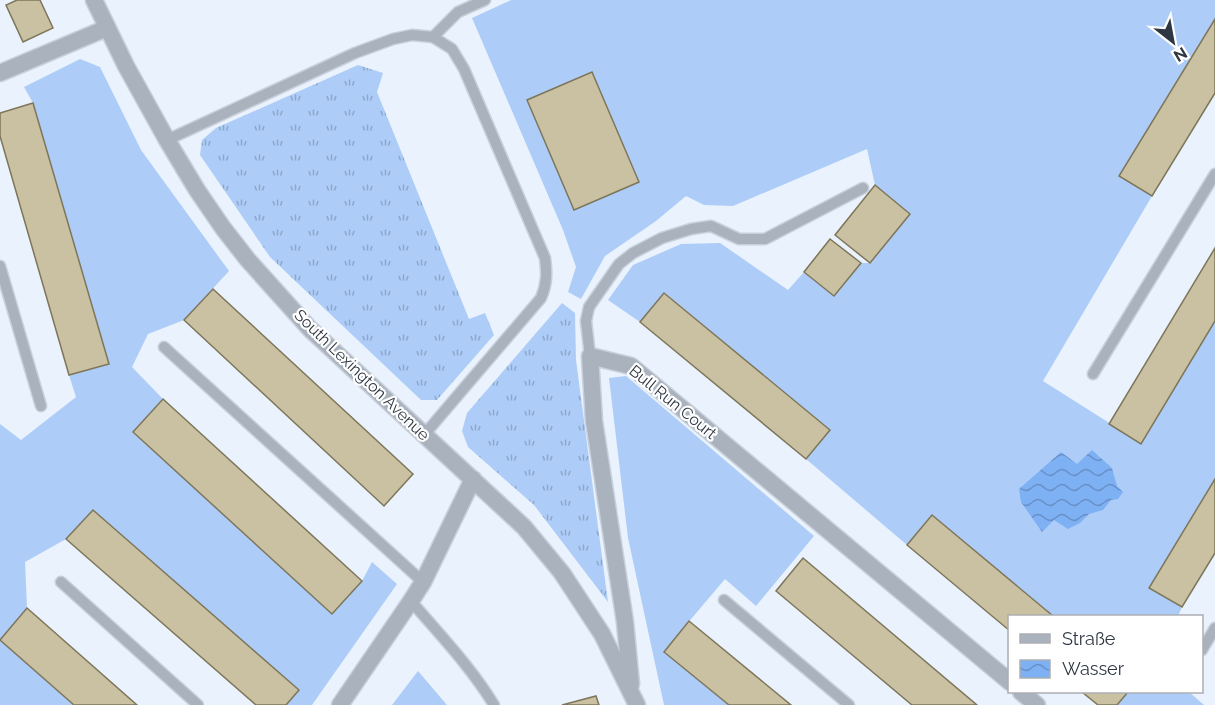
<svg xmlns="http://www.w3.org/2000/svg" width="1215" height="705" font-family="Raleway,sans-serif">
	<defs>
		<pattern id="grass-tufts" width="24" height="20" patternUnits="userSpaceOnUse" patternTransform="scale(1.5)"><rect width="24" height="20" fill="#adcdf8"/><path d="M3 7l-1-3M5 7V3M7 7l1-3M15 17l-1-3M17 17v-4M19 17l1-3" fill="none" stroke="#8da7ca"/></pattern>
		<pattern id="water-waves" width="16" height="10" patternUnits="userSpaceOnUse" patternTransform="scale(1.5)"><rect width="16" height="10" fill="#7eb0f4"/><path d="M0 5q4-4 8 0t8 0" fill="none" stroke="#6890c7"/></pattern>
	</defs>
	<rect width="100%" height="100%" fill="#eaf2fd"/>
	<g fill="url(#grass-tufts)">
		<polygon points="358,65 383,73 377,92 469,319 485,313 494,335 437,400 421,400 270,257 200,155 202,140 216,128"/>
		<polygon points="562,303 575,313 576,360 608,602 534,505 468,447 462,431 467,413"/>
	</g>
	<g fill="#adcdf8">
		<polygon points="511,0 1215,0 1215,19 1120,176 1152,196 1043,381 1141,443 1215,321 1215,479 1150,587 1182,607 1178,616 1053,616 932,515 907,545 806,459 829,429 665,293 640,322 608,300 633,265 681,244 720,243 788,290 804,272 834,296 861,263 870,263 910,214 875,185 867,149 733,206 704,205 686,196 656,221 605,256 581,299 568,292 576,267 563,230 472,18"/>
		<polygon points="80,59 100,67 141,150 229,271 184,320 148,334 132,367 163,399 133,432 332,614 362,581 372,562 397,584 312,705 286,705 298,690 93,510 66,539 25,562 27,608 0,640 74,705 0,705 0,424 21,440 76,397 69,375 108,364 33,103 24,87"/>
		<polygon points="626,376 814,536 756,606 725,579 664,651 729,705 664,705 628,538 609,378"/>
		<polygon points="418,671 447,705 392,705"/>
		<polygon points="1128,692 1189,692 1204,705 1117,705"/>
	</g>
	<polygon fill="url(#water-waves)" points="1092,450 1112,468 1117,486 1123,492 1118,499 1111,500 1103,510 1089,514 1080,523 1068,529 1054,520 1042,532 1021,502 1019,489 1061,452 1077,464"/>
	<g fill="#c9c1a2" stroke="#7e765a" stroke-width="1.5">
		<polygon points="17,0 40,0 53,28 23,42 6,5"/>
		<polygon points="1215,19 1215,93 1152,196 1119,176"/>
		<polygon points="592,72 639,182 574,210 527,100"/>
		<polygon points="33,103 109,364 69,375 0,136 0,113"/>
		<polygon points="875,185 910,214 870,263 835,235"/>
		<polygon points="830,239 861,263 834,296 804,272"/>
		<polygon points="1215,248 1215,321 1141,444 1109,424"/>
		<polygon points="213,289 413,474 384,506 184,320"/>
		<polygon points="664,293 830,430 806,459 640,322"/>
		<polygon points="163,399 362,581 332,614 133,432"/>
		<polygon points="1215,479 1215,553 1182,607 1149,588"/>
		<polygon points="93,510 299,690 286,705 256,705 66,539"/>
		<polygon points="932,515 1053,616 1010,616 1010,631 907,545"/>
		<polygon points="803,558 977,705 912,705 776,591"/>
		<polygon points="27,608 137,705 74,705 0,640"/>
		<polygon points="689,621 791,705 729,705 664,652"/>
		<polygon points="1082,692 1128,692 1117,705 1098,705"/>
		<polygon points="596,696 599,705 562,705"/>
	</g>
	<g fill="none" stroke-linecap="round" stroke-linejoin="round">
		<defs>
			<g id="service">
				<polyline points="167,140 355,53 393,39 412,35 433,37 458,12 485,0"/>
				<polyline points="0,266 41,406"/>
				<polyline points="164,347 423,582"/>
				<polyline points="590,356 586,321 589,307 619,264 633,253 662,238 691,229 711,226 739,239 765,239 863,188"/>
				<polyline points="1093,374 1215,174"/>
				<path d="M424,435L541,298C547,284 547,273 545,258L464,69L452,49L433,37"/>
				<polyline points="61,582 198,705"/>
				<polyline points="724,600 849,705"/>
				<path d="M411,601C440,635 471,667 494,705"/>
				<polyline points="1202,650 1215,628"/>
			</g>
			<g id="minor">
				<polyline points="94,0 126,66 167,140 197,190 223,228 248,260 310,329 524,527 562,573 602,634 637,705"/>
				<polyline points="0,73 107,28"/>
				<polyline points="631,684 625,622 594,421 590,356 631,366 1010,682"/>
				<polyline points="1021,692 1037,705"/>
				<polyline points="340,705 411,601 423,582 473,479"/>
			</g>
		</defs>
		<use href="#service" stroke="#c8d0db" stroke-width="13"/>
		<use href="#minor" stroke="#c8d0db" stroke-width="19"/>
		<use href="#service" stroke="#a9b2bd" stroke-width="10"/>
		<use href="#minor" stroke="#a9b2bd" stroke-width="16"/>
	</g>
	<g text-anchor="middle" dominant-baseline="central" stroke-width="4.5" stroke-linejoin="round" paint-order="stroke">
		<g font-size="16" fill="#2f3742" stroke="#fff">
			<text transform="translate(362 375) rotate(44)">South Lexington Avenue</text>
			<text transform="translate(673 402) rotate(39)">Bull Run Court</text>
		</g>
	</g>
	<rect x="1008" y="615" width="195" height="78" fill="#ffffff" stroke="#acafb3" stroke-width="1.5"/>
	<rect x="1020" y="634" width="30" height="9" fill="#a9b2bd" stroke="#acafb3" stroke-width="1.5"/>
	<text x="1062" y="645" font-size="18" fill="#2f3742">Straße</text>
	<rect x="1020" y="660" width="30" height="18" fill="url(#water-waves)" stroke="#acafb3" stroke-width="1.5"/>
	<text x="1062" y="675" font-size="18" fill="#2f3742">Wasser</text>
	<g transform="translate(1173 42) rotate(149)" stroke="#ffffff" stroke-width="4.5" paint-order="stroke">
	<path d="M0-4.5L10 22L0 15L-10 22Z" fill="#2f3742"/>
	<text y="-9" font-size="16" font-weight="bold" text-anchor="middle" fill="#2f3742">N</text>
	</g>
</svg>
